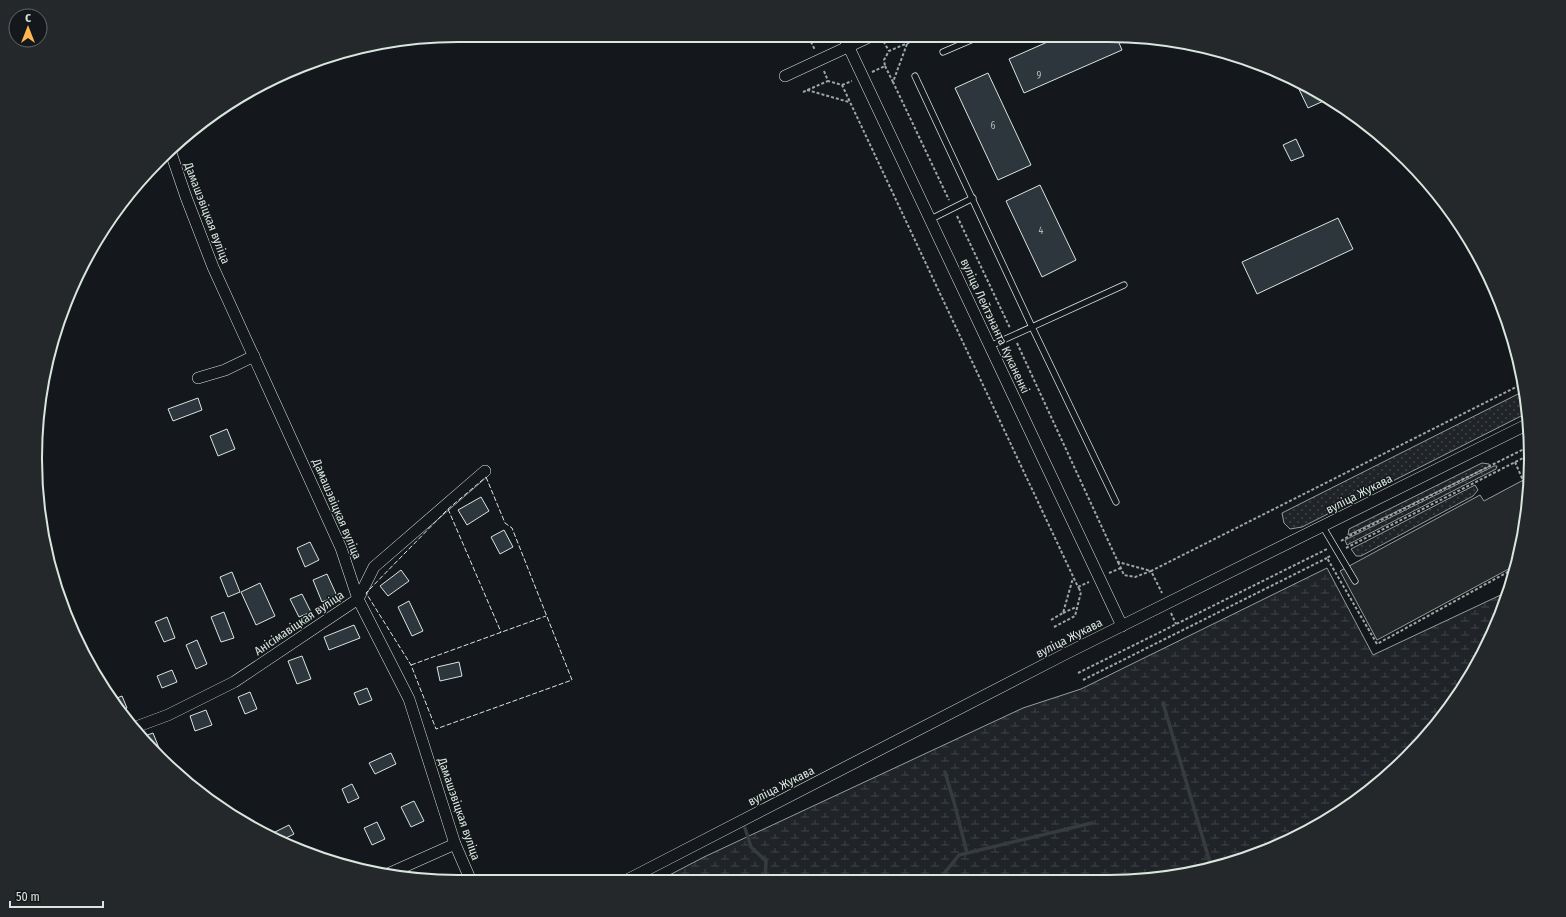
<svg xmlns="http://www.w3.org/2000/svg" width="1566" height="917" font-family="'Fira Sans Condensed',sans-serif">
	<defs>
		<pattern id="grass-dots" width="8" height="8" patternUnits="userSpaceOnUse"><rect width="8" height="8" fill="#202428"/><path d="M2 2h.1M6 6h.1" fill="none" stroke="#404447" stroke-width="1.8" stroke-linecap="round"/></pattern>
		<pattern id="wetland-marsh" width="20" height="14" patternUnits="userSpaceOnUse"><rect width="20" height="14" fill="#202428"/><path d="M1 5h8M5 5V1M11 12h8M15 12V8" fill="none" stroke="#404447"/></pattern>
	</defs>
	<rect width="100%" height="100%" fill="#14181c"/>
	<g fill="url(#grass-dots)" stroke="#939e99">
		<polygon points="1524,391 1527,413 1302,527 1290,529 1284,523 1282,513"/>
		<polygon points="1482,463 1489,464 1490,466 1348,535 1349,529"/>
		<polygon points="1494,466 1497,466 1496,469 1347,545 1345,540"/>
		<polygon points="1475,485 1478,490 1473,496 1361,556 1356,556 1351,549"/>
	</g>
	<polygon fill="url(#wetland-marsh)" stroke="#939e99" points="1327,568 1373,655 1507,592 1499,620 1460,694 1407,758 1319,825 1243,860 1135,881 658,881 704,857 1023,708 1081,689"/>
	<polygon fill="#24282b" stroke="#939e99" points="1529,477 1523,541 1516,565 1377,640 1340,571 1480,495 1484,501"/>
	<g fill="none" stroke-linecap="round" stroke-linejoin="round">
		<g stroke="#363b3e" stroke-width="3.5">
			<polyline points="1163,703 1211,866"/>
			<polyline points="945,772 954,802 967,853"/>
			<polyline points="745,828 751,847 766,861 765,881"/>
			<polyline points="938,881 959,855 1092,823"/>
		</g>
	</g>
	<g fill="#2c363c" stroke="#d8e6dc">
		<polygon points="1061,36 1116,36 1122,50 1024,93 1009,59"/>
		<polygon points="988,73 1031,165 998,180 955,88"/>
		<polygon points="1296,83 1328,99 1308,108"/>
		<polygon points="1296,139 1304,156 1291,161 1283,145"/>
		<polygon points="1040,185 1076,260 1042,277 1006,201"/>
		<polygon points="1338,218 1353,249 1257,294 1242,262"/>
		<polygon points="198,398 202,410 173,421 168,409"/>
		<polygon points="227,429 235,449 218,456 210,436"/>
		<polygon points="481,497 489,511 467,525 458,510"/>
		<polygon points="504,530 513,547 500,554 491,537"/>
		<polygon points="310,542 319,560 305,567 297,548"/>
		<polygon points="401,570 409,581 388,596 380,586"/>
		<polygon points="232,572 240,592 228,597 220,577"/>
		<polygon points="327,574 337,596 322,602 313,580"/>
		<polygon points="260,583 275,616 256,625 241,592"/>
		<polygon points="302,594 311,612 299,617 290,599"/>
		<polygon points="409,601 423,631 412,636 398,607"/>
		<polygon points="224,612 234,638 221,642 211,617"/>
		<polygon points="167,617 175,638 164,642 155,622"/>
		<polygon points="354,625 360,638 329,650 324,637"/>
		<polygon points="197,640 207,664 196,669 186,645"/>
		<polygon points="302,656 311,679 297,684 288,661"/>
		<polygon points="459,662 462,676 440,681 437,667"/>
		<polygon points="172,670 177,682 162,688 157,676"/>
		<polygon points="367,688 372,700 359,705 354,693"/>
		<polygon points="250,692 257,709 245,714 238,697"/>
		<polygon points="122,696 127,708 119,711 112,700"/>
		<polygon points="206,710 212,725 195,731 190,716"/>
		<polygon points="153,733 159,748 154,750 142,737"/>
		<polygon points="391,753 396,764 375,774 369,763"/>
		<polygon points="165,754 172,770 160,756"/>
		<polygon points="352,784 359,798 348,803 342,789"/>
		<polygon points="414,801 424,821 411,827 401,807"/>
		<polygon points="377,822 385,839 372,845 364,828"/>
		<polygon points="289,825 294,834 282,840 275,836 273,833"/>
	</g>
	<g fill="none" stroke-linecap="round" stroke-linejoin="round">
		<defs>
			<g id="service">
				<polyline points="943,52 978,37"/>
				<polyline points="915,76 1032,327 1116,502"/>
				<polyline points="931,219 973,198"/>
				<polyline points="990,346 1124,285"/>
				<polyline points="1323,527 1355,581"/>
			</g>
			<g id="minor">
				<polyline points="844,37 1122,626"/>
				<polyline points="785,76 869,37"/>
				<polyline points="170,150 186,197 213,267 341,548 358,599 409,699 455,844 471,881"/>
				<polyline points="198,378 225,370 254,356"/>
				<polyline points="133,728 168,715 234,682 358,599 374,567 485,471"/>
				<polyline points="390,873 455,844"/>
				<polyline points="625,881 1067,653 1528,424"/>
			</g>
		</defs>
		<use href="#service" stroke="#d8e6dc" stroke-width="7"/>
		<use href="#minor" stroke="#d8e6dc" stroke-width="12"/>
		<g stroke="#9da8a2" stroke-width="2" stroke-dasharray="3 2" stroke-linecap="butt">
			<polyline points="811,37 810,40 815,50"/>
			<polyline points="881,37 889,51"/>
			<polyline points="907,44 893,82 949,200"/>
			<polyline points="885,66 893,82"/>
			<polyline points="824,71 828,81 842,85 1078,587 1089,582"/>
			<polyline points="872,72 885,66 884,60 889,51 922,37"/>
			<polyline points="842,85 852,81"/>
			<polyline points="807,90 849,102"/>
			<polyline points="803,92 828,81"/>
			<polyline points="957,216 1010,328"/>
			<polyline points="1017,343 1118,562 1151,571 1524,383"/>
			<polyline points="1515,462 1528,492"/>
			<polyline points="1341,541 1351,535 1530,446"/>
			<polyline points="1346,548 1531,454"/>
			<polyline points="1330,556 1327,558 1377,644 1515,568"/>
			<polyline points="1118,562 1124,575 1135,577 1151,571 1162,593"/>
			<polyline points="1109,573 1121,568"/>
			<polyline points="1063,613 1076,607"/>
			<polyline points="1171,613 1176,624"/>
			<polyline points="1051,620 1063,613 1073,578"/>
			<polyline points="1054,627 1075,616 1081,592 1078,587"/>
			<polyline points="1078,673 1327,549"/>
			<polyline points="1083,680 1327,558"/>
		</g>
		<use href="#service" stroke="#14181c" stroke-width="5.5"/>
		<use href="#minor" stroke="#14181c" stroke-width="11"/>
		<g stroke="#d8e6dc" stroke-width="1" stroke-dasharray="5 2" stroke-linecap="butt">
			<polygon points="486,477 505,523 512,528 572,680 436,729 411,665 366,593 448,509"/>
			<polyline points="448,509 501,632"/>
			<polyline points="411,665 546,616"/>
		</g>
	</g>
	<g text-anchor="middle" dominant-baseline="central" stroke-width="3" stroke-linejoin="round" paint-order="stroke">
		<g font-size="10" fill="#adbab4">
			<text x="1039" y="76">9</text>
			<text x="993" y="126">6</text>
			<text x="1041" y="231">4</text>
		</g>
		<g font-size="12" fill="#d8e6dc" stroke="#14181c">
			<text transform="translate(207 213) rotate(69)">Дамашэвіцкая вуліца</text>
			<text transform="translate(995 326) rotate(65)">вуліца Лейтэнанта Куканенкі</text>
			<text transform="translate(1359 494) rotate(-27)">вуліца Жукава</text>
			<text transform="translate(337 509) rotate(67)">Дамашэвіцкая вуліца</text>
			<text transform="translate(299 623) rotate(-34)">Анісімавіцкая вуліца</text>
			<text transform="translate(1069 638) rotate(-27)">вуліца Жукава</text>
			<text transform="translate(781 786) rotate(-27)">вуліца Жукава</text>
			<text transform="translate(459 809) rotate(71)">Дамашэвіцкая вуліца</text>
		</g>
	</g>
	<path d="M0 0H1566V917H0ZM458 42H1108A416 416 0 0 1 1524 458V459A416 416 0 0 1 1108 875H458A416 416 0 0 1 42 459V458A416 416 0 0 1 458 42Z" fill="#24282b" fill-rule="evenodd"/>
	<path fill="none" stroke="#d8e6dc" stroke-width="2" d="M458 42H1108A416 416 0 0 1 1524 458V459A416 416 0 0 1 1108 875H458A416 416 0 0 1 42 459V458A416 416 0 0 1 458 42Z"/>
	<g transform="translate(28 28)"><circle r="19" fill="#14181c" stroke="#626a69"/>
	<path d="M0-3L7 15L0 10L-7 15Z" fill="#ffb74d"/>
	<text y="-6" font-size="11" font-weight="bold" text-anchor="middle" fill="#d8e6dc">С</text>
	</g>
	<path d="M10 901v6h93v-6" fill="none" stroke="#d8e6dc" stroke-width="2"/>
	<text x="16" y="901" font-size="12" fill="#d8e6dc" stroke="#14181c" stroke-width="3" paint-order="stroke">50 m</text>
</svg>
